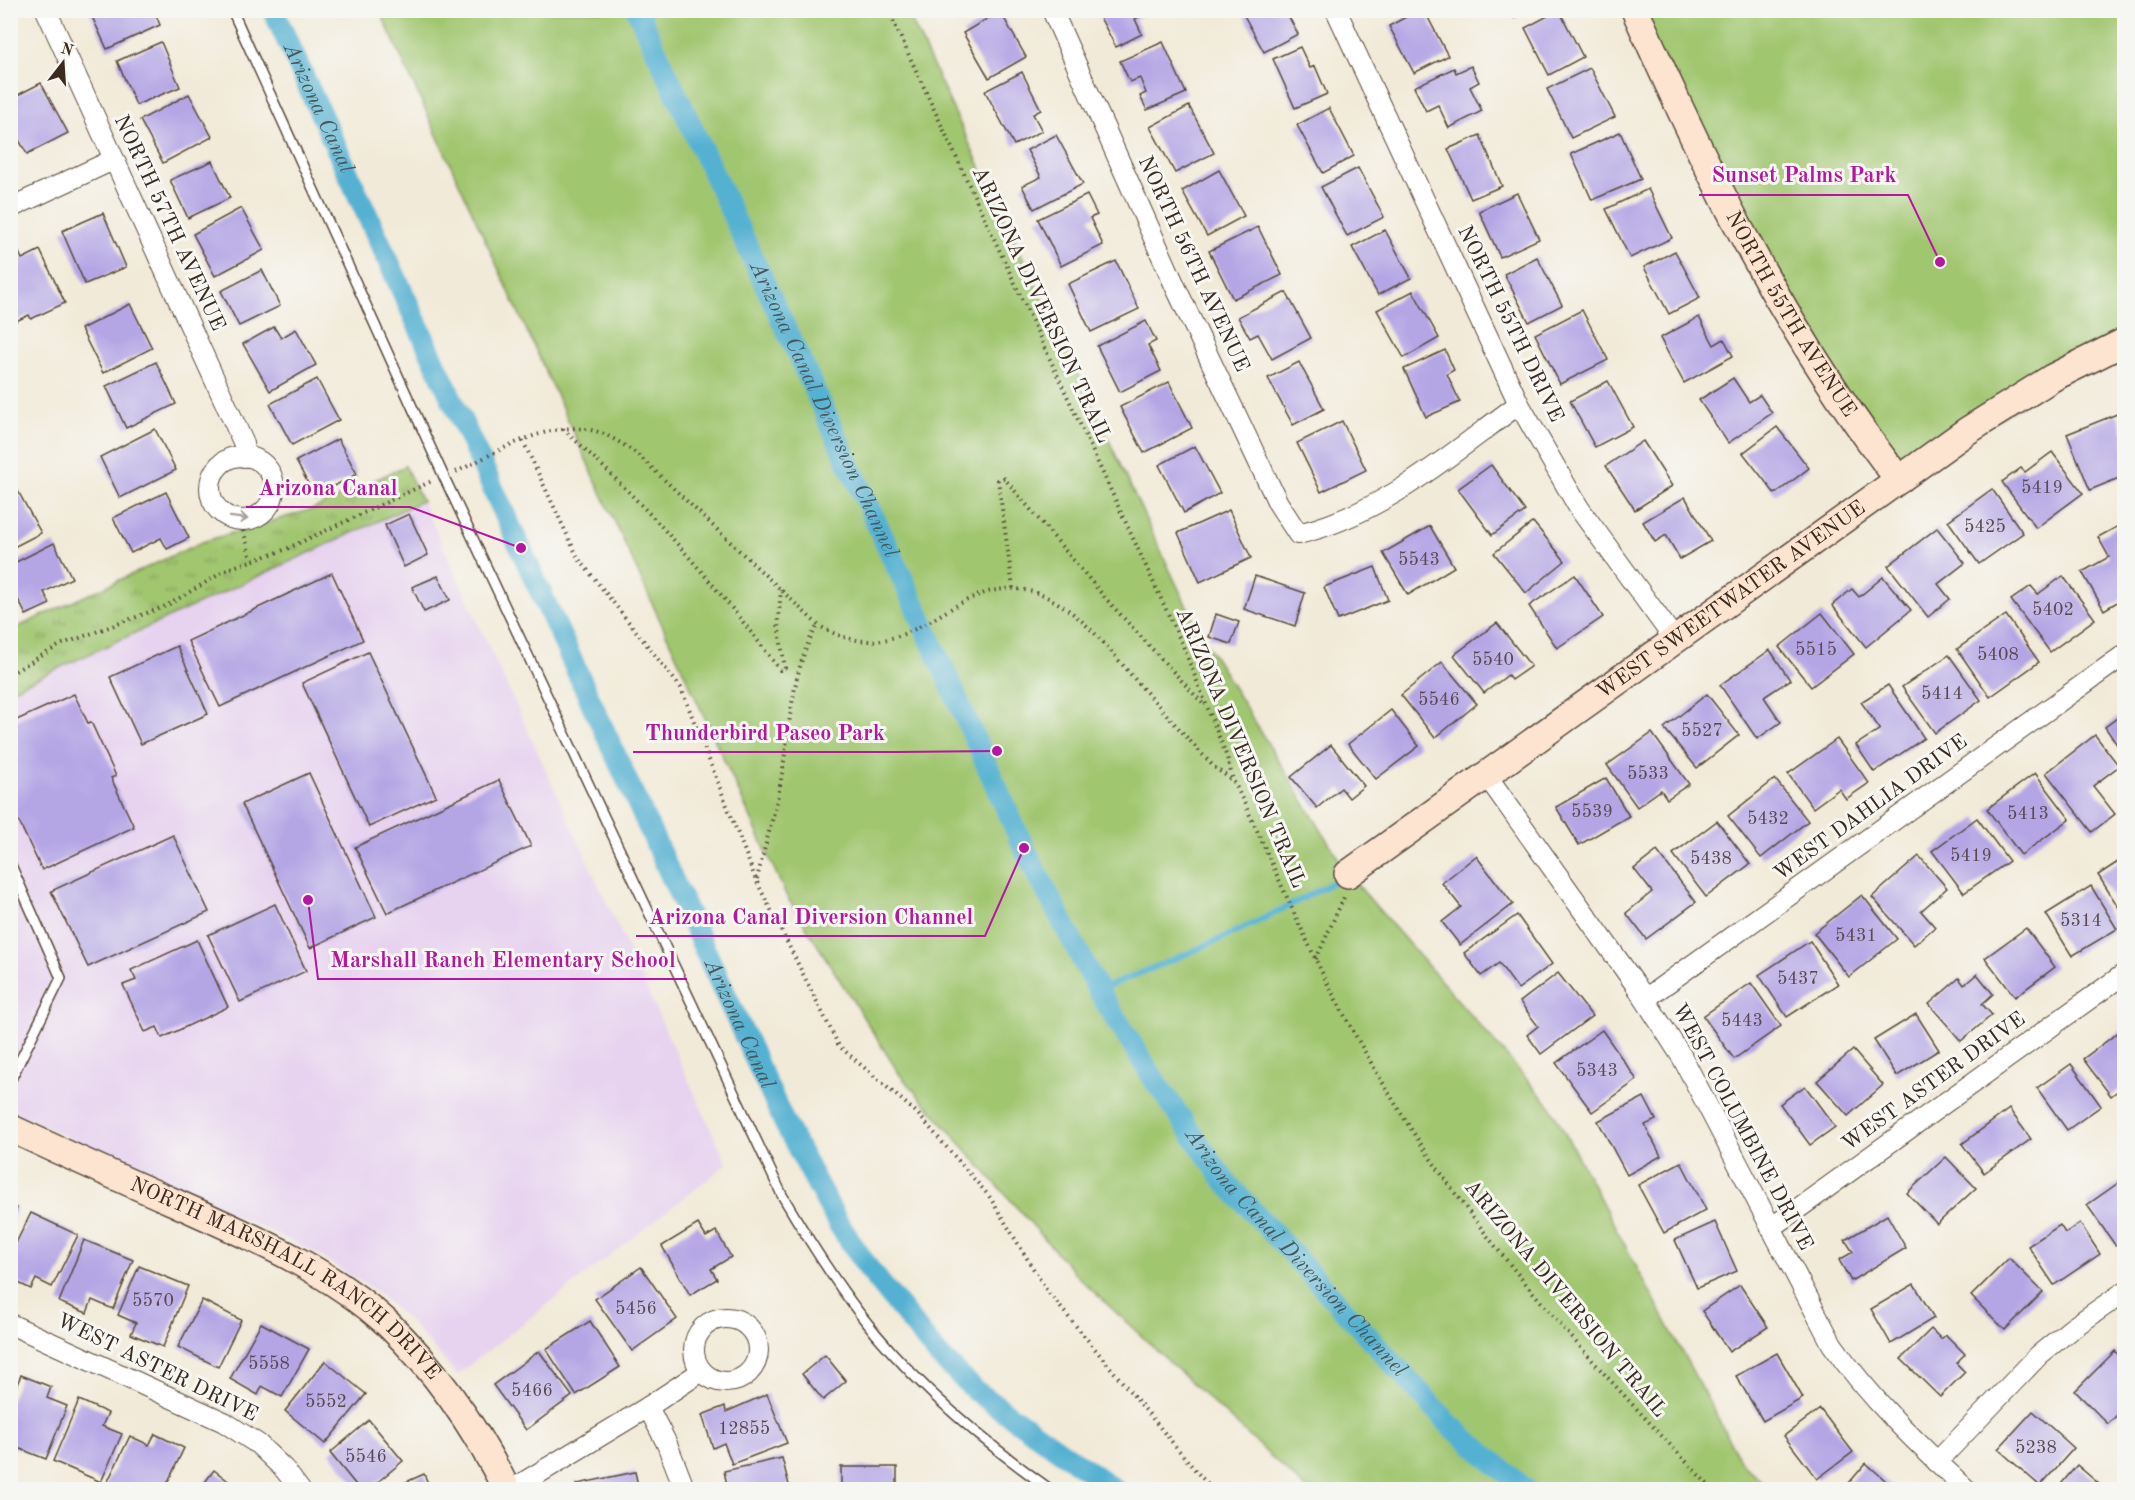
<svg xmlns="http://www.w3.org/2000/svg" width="2135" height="1500" font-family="'Old Standard TT',serif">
	<defs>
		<pattern id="grass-tufts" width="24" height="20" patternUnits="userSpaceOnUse" patternTransform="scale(1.5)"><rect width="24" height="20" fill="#a1c670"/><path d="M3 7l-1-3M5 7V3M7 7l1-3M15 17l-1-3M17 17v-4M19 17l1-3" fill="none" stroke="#84a15b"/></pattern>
	</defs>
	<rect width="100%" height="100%" fill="#f6f6f2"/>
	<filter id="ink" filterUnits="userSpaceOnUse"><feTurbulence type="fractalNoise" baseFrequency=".0167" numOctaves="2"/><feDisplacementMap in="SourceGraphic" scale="12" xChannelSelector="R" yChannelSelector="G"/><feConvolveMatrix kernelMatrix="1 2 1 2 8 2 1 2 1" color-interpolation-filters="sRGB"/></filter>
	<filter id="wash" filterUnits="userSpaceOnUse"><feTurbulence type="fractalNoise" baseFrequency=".008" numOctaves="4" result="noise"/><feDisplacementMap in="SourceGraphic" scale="24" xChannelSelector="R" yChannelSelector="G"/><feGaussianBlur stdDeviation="1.35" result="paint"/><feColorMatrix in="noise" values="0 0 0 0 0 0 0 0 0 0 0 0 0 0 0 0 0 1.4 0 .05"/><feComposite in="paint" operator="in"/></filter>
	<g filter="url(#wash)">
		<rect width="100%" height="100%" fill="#f2ead8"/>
		<polygon fill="#e7d2ef" points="422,501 727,1164 457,1375 412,1324 377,1292 312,1251 11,1111 11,690"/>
		<polygon fill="url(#grass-tufts)" stroke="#6e7847" stroke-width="1.5" points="405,466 422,501 11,690 11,630 202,542 313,509"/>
		<g fill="#a1c670" stroke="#6e7847" stroke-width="1.5">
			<polygon points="380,11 907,11 1197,628 1348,874 1551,1107 1741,1462 1770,1489 1306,1489 1080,1279 900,1075 787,897"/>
			<polygon points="1635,11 2124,11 2124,342 1899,480 1875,449"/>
		</g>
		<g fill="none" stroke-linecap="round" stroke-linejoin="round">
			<path stroke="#54b1d2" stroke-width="6" d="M1098,990C1182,957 1264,922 1342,877"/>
			<g stroke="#54b1d2" stroke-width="22">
				<path id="s1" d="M273,10L785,1124L838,1223L869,1269L937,1354L976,1391L1115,1490"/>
				<path id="s2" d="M637,10L912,599L1024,848L1098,990L1155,1081L1224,1180L1450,1425L1526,1490"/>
			</g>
		</g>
		<g id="blocks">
			<g fill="#b4a6e5">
				<polygon points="89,10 154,10 160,25 107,49"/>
				<polygon points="1096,10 1152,10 1135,19 1142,34 1116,47"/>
				<polygon points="1241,10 1285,10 1298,34 1264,52"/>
				<polygon points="1419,10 1424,10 1448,56 1414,73 1389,26"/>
				<polygon points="1509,10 1529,10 1514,18"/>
				<polygon points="1559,10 1583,57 1549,75 1525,28"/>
				<polygon points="1000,11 1026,57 989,78 963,33"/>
				<polygon points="161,42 180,87 136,105 117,61"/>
				<polygon points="1163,42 1186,93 1147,110 1140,96 1146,93 1140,78 1130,82 1120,61"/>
				<polygon points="1300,47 1310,68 1315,66 1327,94 1295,108 1273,59"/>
				<polygon points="1471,66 1479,82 1470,87 1482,111 1449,128 1438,105 1426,111 1414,87 1454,68 1456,73"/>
				<polygon points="1590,68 1615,117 1571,138 1547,89"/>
				<polygon points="1022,72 1041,110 1033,114 1042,131 1014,145 985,91"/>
				<polygon points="41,83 68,133 27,154 10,124 10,99"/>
				<polygon points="189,94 212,137 163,163 140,120"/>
				<polygon points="1189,106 1214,153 1175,173 1150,127"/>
				<polygon points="1329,108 1354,156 1323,173 1297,125"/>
				<polygon points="1620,132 1641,179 1592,200 1571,154"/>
				<polygon points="1056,135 1083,184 1034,209 1022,186 1041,177 1027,150"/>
				<polygon points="1480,135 1502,186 1471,199 1448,149"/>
				<polygon points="212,161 230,198 188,218 170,180"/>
				<polygon points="1358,168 1384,217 1347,236 1321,187"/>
				<polygon points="1219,170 1244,216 1207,236 1182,191"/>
				<polygon points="1648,189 1672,238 1630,258 1606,209"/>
				<polygon points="1517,193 1539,239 1500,257 1479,211"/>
				<polygon points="1087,195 1097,215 1090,218 1103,245 1061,266 1038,219"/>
				<polygon points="241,208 264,250 215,276 193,234"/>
				<polygon points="103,213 126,267 85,284 62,231"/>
				<polygon points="1258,227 1282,275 1233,299 1209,251"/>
				<polygon points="1385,230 1411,278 1378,295 1352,247"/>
				<polygon points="17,248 22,259 40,250 65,303 31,319 29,315 16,321 10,308 10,251"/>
				<polygon points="1675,251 1700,298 1669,314 1644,267"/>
				<polygon points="1537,257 1562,305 1529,322 1504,274"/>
				<polygon points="1116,261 1139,309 1091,332 1068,284"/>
				<polygon points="262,270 280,306 239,326 221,291"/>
				<polygon points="1413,291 1439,338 1404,358 1377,310"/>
				<polygon points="1286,292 1311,338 1272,359 1258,334 1250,338 1238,317"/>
				<polygon points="130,304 152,348 103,373 81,329"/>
				<polygon points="1582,310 1608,360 1560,384 1535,334"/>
				<polygon points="1699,317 1714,345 1724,339 1733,356 1684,383 1660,338"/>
				<polygon points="1146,321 1156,341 1148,345 1161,371 1120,392 1097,346"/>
				<polygon points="274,327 281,338 296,329 316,365 270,391 243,344"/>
				<polygon points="1445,350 1454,370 1447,374 1460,402 1426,417 1404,369"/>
				<polygon points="156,362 176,404 126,428 106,386"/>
				<polygon points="1299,362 1324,409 1293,425 1268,378"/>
				<polygon points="1733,378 1749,402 1760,395 1772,413 1728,443 1699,400"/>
				<polygon points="317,379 339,420 292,445 270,404"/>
				<polygon points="1608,381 1633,427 1595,447 1570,401"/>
				<polygon points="1169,382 1192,428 1144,453 1120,407"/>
				<polygon points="2117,414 2124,432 2124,476 2090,490 2067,434"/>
				<polygon points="1342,421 1366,470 1321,492 1297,443"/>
				<polygon points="1777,427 1809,468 1775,494 1743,453"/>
				<polygon points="155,429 176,470 120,498 100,457"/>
				<polygon points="338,439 357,474 315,496 296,461"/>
				<polygon points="1643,441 1672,486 1635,510 1606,466"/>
				<polygon points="1195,446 1220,493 1184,513 1159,465"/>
				<polygon points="2052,452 2083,493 2036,528 2002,482 2021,468 2025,472"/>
				<polygon points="1491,465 1525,511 1492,535 1458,489"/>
				<polygon points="1992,489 2023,533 1979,564 1948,521"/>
				<polygon points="18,491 41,533 10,549 10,494"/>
				<polygon points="166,492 189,538 167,549 161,538 131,553 113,518"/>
				<polygon points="1685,497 1711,541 1680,559 1666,535 1655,542 1643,522"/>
				<polygon points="1229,510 1251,558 1200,582 1178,533"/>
				<polygon points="409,514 428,555 404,567 385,525"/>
				<polygon points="1533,522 1565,561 1526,593 1494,553"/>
				<polygon points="2124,523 2124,598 2104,610 2082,572 2109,557 2098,537"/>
				<polygon points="1430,526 1454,567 1408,595 1383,553"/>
				<polygon points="1937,528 1965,563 1938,584 1950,599 1928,617 1888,566"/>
				<polygon points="54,543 72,578 44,592 50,604 26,615 10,583 10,565"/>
				<polygon points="1375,567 1388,600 1338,620 1324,587"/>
				<polygon points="332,573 363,640 220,707 188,641"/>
				<polygon points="1575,575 1603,617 1557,648 1529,606"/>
				<polygon points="438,576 450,600 424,612 412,587"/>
				<polygon points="1255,576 1305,593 1295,626 1244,609"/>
				<polygon points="2063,576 2095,619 2050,652 2011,600 2031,586 2038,594"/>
				<polygon points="1883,577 1911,610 1866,647 1832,605 1852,589 1859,597"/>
				<polygon points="1822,613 1854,654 1811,687 1779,647"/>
				<polygon points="1216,614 1239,622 1231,644 1209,637"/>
				<polygon points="2006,615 2039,662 1990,697 1957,649"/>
				<polygon points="1497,623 1531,666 1511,680 1508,675 1484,693 1454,655"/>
				<polygon points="177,646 208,714 141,744 110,677"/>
				<polygon points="1770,650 1790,680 1764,697 1781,722 1757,739 1720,685"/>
				<polygon points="368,652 436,796 369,827 302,683"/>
				<polygon points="1949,655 1981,700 1935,733 1902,687"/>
				<polygon points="1442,662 1477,704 1435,738 1401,695"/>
				<polygon points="1888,685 1924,738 1874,772 1856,745 1880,729 1861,702"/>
				<polygon points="74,694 88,723 91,722 116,776 111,778 134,827 42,870 10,803 10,775 13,774 10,768 10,723"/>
				<polygon points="1707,694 1739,735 1697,768 1664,728"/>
				<polygon points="1391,710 1419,746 1376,779 1348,744"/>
				<polygon points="2124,713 2124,755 2105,727"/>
				<polygon points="1652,733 1689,784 1667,799 1661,790 1637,807 1607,765"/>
				<polygon points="2095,735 2119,766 2093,786 2115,814 2092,832 2046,773"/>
				<polygon points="1837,739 1869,783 1846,799 1839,789 1813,808 1788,774"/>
				<polygon points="1331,745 1364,786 1349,798 1341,788 1317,808 1291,777"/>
				<polygon points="309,773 376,917 310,948 242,804"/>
				<polygon points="2035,773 2070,819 2021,855 1987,809"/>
				<polygon points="1606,778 1629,816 1579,845 1556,807"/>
				<polygon points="1775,779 1808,821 1761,858 1728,816"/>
				<polygon points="499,780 531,846 387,913 355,847"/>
				<polygon points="1977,818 2009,861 1964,893 1932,851"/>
				<polygon points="1717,821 1750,864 1706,897 1673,854"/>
				<polygon points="173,835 209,912 88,967 51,891"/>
				<polygon points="1657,851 1696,902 1646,939 1626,913 1652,892 1634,869"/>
				<polygon points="1476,856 1513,904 1460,945 1442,922 1461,907 1442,883"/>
				<polygon points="1919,856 1947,888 1921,911 1935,927 1914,945 1872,897"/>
				<polygon points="2124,858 2124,916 2098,875"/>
				<polygon points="2091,886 2117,929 2072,956 2046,914"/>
				<polygon points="1862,895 1897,939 1849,977 1814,933"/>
				<polygon points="275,904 306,971 240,1002 208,935"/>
				<polygon points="1517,915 1552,964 1518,989 1499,963 1481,976 1464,953"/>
				<polygon points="2026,928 2055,967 2015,997 1985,958"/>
				<polygon points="197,940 228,1007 162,1038 157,1027 145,1032 123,985 136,980 131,970"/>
				<polygon points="1810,941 1838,984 1787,1017 1759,975"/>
				<polygon points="1558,973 1592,1016 1541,1054 1527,1035 1538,1026 1520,1002"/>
				<polygon points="1977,974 1993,994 1982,1004 1992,1015 1961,1041 1929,1004 1959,978 1964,985"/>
				<polygon points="1751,983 1781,1026 1734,1059 1703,1016"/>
				<polygon points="1916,1014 1939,1050 1897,1076 1874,1040"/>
				<polygon points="2124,1028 2124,1086 2111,1096 2083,1059"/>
				<polygon points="1602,1030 1637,1080 1592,1112 1556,1063"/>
				<polygon points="1853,1050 1883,1085 1848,1116 1817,1081"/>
				<polygon points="2071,1064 2101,1106 2067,1130 2037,1088"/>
				<polygon points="1805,1086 1835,1127 1810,1145 1780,1104"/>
				<polygon points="1644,1097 1656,1120 1645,1125 1661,1156 1627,1175 1598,1121"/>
				<polygon points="2009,1109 2031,1139 1984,1173 1962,1144"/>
				<polygon points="1946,1157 1976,1188 1937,1224 1907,1193"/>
				<polygon points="1681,1162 1706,1210 1664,1233 1638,1185"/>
				<polygon points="2124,1179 2124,1239 2115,1245 2087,1205"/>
				<polygon points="10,1205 17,1208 11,1224 10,1224"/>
				<polygon points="31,1213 78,1235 52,1287 36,1279 31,1289 10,1279 10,1255"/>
				<polygon points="1887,1215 1906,1248 1851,1281 1839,1260 1853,1252 1845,1240"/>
				<polygon points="1715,1222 1737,1271 1697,1288 1675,1240"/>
				<polygon points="2080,1223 2100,1254 2054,1285 2028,1246 2060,1225 2065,1233"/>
				<polygon points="698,1224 706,1237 716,1231 731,1257 711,1269 717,1279 690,1295 662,1246"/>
				<polygon points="84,1240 133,1260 113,1309 92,1300 87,1313 59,1302"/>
				<polygon points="2009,1258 2043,1292 2005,1330 1971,1296"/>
				<polygon points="139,1266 188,1286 163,1347 131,1334 136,1323 118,1315"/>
				<polygon points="641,1267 677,1319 632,1351 595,1299"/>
				<polygon points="1914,1284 1934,1318 1891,1344 1871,1309"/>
				<polygon points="1740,1285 1768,1327 1729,1352 1702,1311"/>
				<polygon points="202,1300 241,1320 218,1367 178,1347"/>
				<polygon points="590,1321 620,1367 576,1395 546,1349"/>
				<polygon points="261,1323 309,1349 282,1397 262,1386 258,1395 230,1379"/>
				<polygon points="1931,1329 1941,1339 1946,1335 1965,1354 1956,1363 1965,1372 1940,1397 1901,1359"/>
				<polygon points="539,1351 572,1396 526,1430 493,1385"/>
				<polygon points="2115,1351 2124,1361 2124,1408 2108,1424 2075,1391"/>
				<polygon points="1777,1353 1803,1398 1763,1421 1736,1376"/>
				<polygon points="825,1355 846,1381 823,1400 802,1374"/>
				<polygon points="325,1361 366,1394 325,1444 285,1411"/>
				<polygon points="21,1375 51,1387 47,1398 67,1406 46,1459 10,1445 10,1401"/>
				<polygon points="767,1394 787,1443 732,1464 724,1443 713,1448 702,1415 725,1406 726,1412"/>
				<polygon points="79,1400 108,1413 102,1426 122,1434 101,1482 53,1461"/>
				<polygon points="1820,1409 1853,1452 1817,1479 1784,1436"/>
				<polygon points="2033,1411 2074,1448 2040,1486 1998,1449"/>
				<polygon points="369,1420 403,1461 368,1490 360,1490 330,1453"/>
				<polygon points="155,1434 184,1448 164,1490 111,1490 105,1487 130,1436 149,1445"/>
				<polygon points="782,1458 789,1485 777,1490 728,1490 724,1471"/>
				<polygon points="1866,1463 1896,1490 1843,1490"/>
				<polygon points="2077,1465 2106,1490 2056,1490"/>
				<rect x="841" y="1467" width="56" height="23"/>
				<polygon points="214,1470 240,1490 199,1490"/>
				<polygon points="635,1472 639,1490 578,1490 577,1484"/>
				<polygon points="424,1474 431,1490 388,1490"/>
			</g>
		</g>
	</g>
	<g filter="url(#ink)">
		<use href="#blocks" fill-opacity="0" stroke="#56473a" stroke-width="1.5"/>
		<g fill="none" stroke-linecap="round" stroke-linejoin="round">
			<defs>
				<g id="lane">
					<path d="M232,10L444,477L782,1195C806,1236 831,1276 860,1314C912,1382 982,1441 1051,1490"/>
					<polyline points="10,863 61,978 10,1081"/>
				</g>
				<g id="street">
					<polyline points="46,10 244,444 244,457"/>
					<path d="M1052,10L1176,288L1278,503L1298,534C1383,514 1449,455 1519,404"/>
					<polyline points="1336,10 1519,404 1579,508 1675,640"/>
					<polyline points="10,208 113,160"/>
					<circle cx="242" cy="488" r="32"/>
					<path d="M1487,776L1635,984L1682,1057L1832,1344C1870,1399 1918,1444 1967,1490"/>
					<polyline points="1645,999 2124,655"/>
					<polyline points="1771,1228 2124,974"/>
					<circle cx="726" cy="1350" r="32"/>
					<polyline points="10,1324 224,1422 258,1444 285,1470 300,1490"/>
					<polyline points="648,1407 667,1444 685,1490"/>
					<polyline points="1937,1462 2039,1355 2071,1329 2124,1292"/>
					<polyline points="511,1490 648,1407 702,1371"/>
				</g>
				<g id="secondary">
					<path id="s3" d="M1635,10C1709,177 1787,335 1899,480"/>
					<path id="s4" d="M1348,874L1967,431L2052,378L2124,342"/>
					<path id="s5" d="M10,1128C66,1154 121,1179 176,1203C249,1236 329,1269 388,1324C438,1372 476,1429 507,1490"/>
				</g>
			</defs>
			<use href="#lane" stroke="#56473a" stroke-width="12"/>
			<use href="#street" stroke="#56473a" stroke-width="22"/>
			<use href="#secondary" stroke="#56473a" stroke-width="30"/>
			<g stroke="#56473a" stroke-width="4" stroke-dasharray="1.5 4.5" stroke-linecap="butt">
				<path d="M888,10L1183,646L1227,757L1233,780C1260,834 1283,891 1309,945C1334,1000 1365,1053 1396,1105C1482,1246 1599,1370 1713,1490"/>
				<path d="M563,429C644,502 715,583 780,670L785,668L778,624L781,589"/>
				<polyline points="523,441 578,558 681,688 756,880 839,1046 917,1113 989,1196 1047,1291 1201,1477 1215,1490"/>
				<path d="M456,472C493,454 548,420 591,430C607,433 622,444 636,453L818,625C914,683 953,563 1039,594C1081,609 1112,654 1140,685C1165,713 1189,740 1214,767L1232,780"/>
				<polyline points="240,519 251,559"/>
				<polyline points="1013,588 998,480 1004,478 1107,600 1205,706"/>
				<polyline points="10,674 60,645 166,606 230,568 284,550 432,481"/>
				<path d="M757,879C764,848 774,817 780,785C790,735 790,668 818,625"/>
				<polyline points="1316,959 1345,895"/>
			</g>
			<use href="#lane" stroke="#fff" stroke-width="9"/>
			<use href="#street" stroke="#fff" stroke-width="20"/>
			<use href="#secondary" stroke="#fde4d1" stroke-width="27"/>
		</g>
		<defs><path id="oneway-shaft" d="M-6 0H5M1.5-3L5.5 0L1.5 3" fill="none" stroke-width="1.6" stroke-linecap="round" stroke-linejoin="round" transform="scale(1.5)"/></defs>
		<use stroke="#a79f9a" href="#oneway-shaft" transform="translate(239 518) rotate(7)"/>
	</g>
	<g text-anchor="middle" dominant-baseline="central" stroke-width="6" stroke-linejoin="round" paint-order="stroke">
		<g font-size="18" fill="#594950">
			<text x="2042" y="488">5419</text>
			<text x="1985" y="527">5425</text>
			<text x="1419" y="560">5543</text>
			<text x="2053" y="610">5402</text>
			<text x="1816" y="650">5515</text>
			<text x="1998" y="655">5408</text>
			<text x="1493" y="660">5540</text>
			<text x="1942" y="694">5414</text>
			<text x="1439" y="700">5546</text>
			<text x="1702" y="731">5527</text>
			<text x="1648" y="774">5533</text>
			<text x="1592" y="812">5539</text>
			<text x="2028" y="814">5413</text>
			<text x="1768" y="819">5432</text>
			<text x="1971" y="856">5419</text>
			<text x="1711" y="859">5438</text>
			<text x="2081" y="921">5314</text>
			<text x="1856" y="936">5431</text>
			<text x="1798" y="979">5437</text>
			<text x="1742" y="1021">5443</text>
			<text x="1597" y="1071">5343</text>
			<text x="153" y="1301">5570</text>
			<text x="636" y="1309">5456</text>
			<text x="269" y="1364">5558</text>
			<text x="532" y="1391">5466</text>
			<text x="326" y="1402">5552</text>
			<text x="744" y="1429">12855</text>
			<text x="2036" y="1448">5238</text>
			<text x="366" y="1457">5546</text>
		</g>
		<g font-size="21" fill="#3b2a1e" stroke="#f6f6f2">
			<text transform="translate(169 223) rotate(65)">NORTH 57TH AVENUE</text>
			<text transform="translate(1193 264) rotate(65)">NORTH 56TH AVENUE</text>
			<text transform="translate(1041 305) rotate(65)">ARIZONA DIVERSION TRAIL</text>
			<text stroke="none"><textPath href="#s3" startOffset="342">NORTH 55TH AVENUE</textPath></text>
			<text transform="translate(1510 324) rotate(64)">NORTH 55TH DRIVE</text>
			<text stroke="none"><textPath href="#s4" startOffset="471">WEST SWEETWATER AVENUE</textPath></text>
			<text transform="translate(1240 748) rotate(67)">ARIZONA DIVERSION TRAIL</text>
			<text transform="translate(1871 808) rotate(-36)">WEST DAHLIA DRIVE</text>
			<text transform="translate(1934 1082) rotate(-36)">WEST ASTER DRIVE</text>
			<text transform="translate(1742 1127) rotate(62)">WEST COLUMBINE DRIVE</text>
			<text stroke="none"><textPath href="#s5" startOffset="316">NORTH MARSHALL RANCH DRIVE</textPath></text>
			<text transform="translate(1565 1299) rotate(50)">ARIZONA DIVERSION TRAIL</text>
			<text transform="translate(157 1368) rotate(26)">WEST ASTER DRIVE</text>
		</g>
		<g font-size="22" font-style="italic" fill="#44595d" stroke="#f6f6f2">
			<text stroke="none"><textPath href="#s1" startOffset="108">Arizona Canal</textPath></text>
			<text stroke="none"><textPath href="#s2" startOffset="441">Arizona Canal Diversion Channel</textPath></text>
			<text stroke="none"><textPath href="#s1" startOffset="1116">Arizona Canal</textPath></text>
			<text stroke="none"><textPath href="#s2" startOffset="1413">Arizona Canal Diversion Channel</textPath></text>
		</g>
	</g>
	<path fill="none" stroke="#b5179e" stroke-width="2" d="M1940 262L1908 195H1699M521 548L410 507H246M997 751L897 752H633M1024 848L985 936H636M308 900L318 979H687"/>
	<g fill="#b5179e" stroke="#f6f6f2" stroke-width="2">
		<circle cx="1940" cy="262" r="6"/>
		<circle cx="521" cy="548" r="6"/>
		<circle cx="997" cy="751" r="6"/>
		<circle cx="1024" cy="848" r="6"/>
		<circle cx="308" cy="900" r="6"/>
	</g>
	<g font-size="22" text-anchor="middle" font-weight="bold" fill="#b5179e" stroke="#f6f6f2" stroke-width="6" stroke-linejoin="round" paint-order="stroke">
		<text x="1804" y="182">Sunset Palms Park</text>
		<text x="328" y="495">Arizona Canal</text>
		<text x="765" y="740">Thunderbird Paseo Park</text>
		<text x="811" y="924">Arizona Canal Diversion Channel</text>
		<text x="503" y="967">Marshall Ranch Elementary School</text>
	</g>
	<rect width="2135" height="1500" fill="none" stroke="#f6f6f2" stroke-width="36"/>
	<g transform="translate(63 63) rotate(17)" stroke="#f6f6f2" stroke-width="4.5" paint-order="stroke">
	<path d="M0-4.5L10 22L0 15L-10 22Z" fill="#3b2a1e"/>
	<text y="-9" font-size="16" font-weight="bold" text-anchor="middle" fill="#3b2a1e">N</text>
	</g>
</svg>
